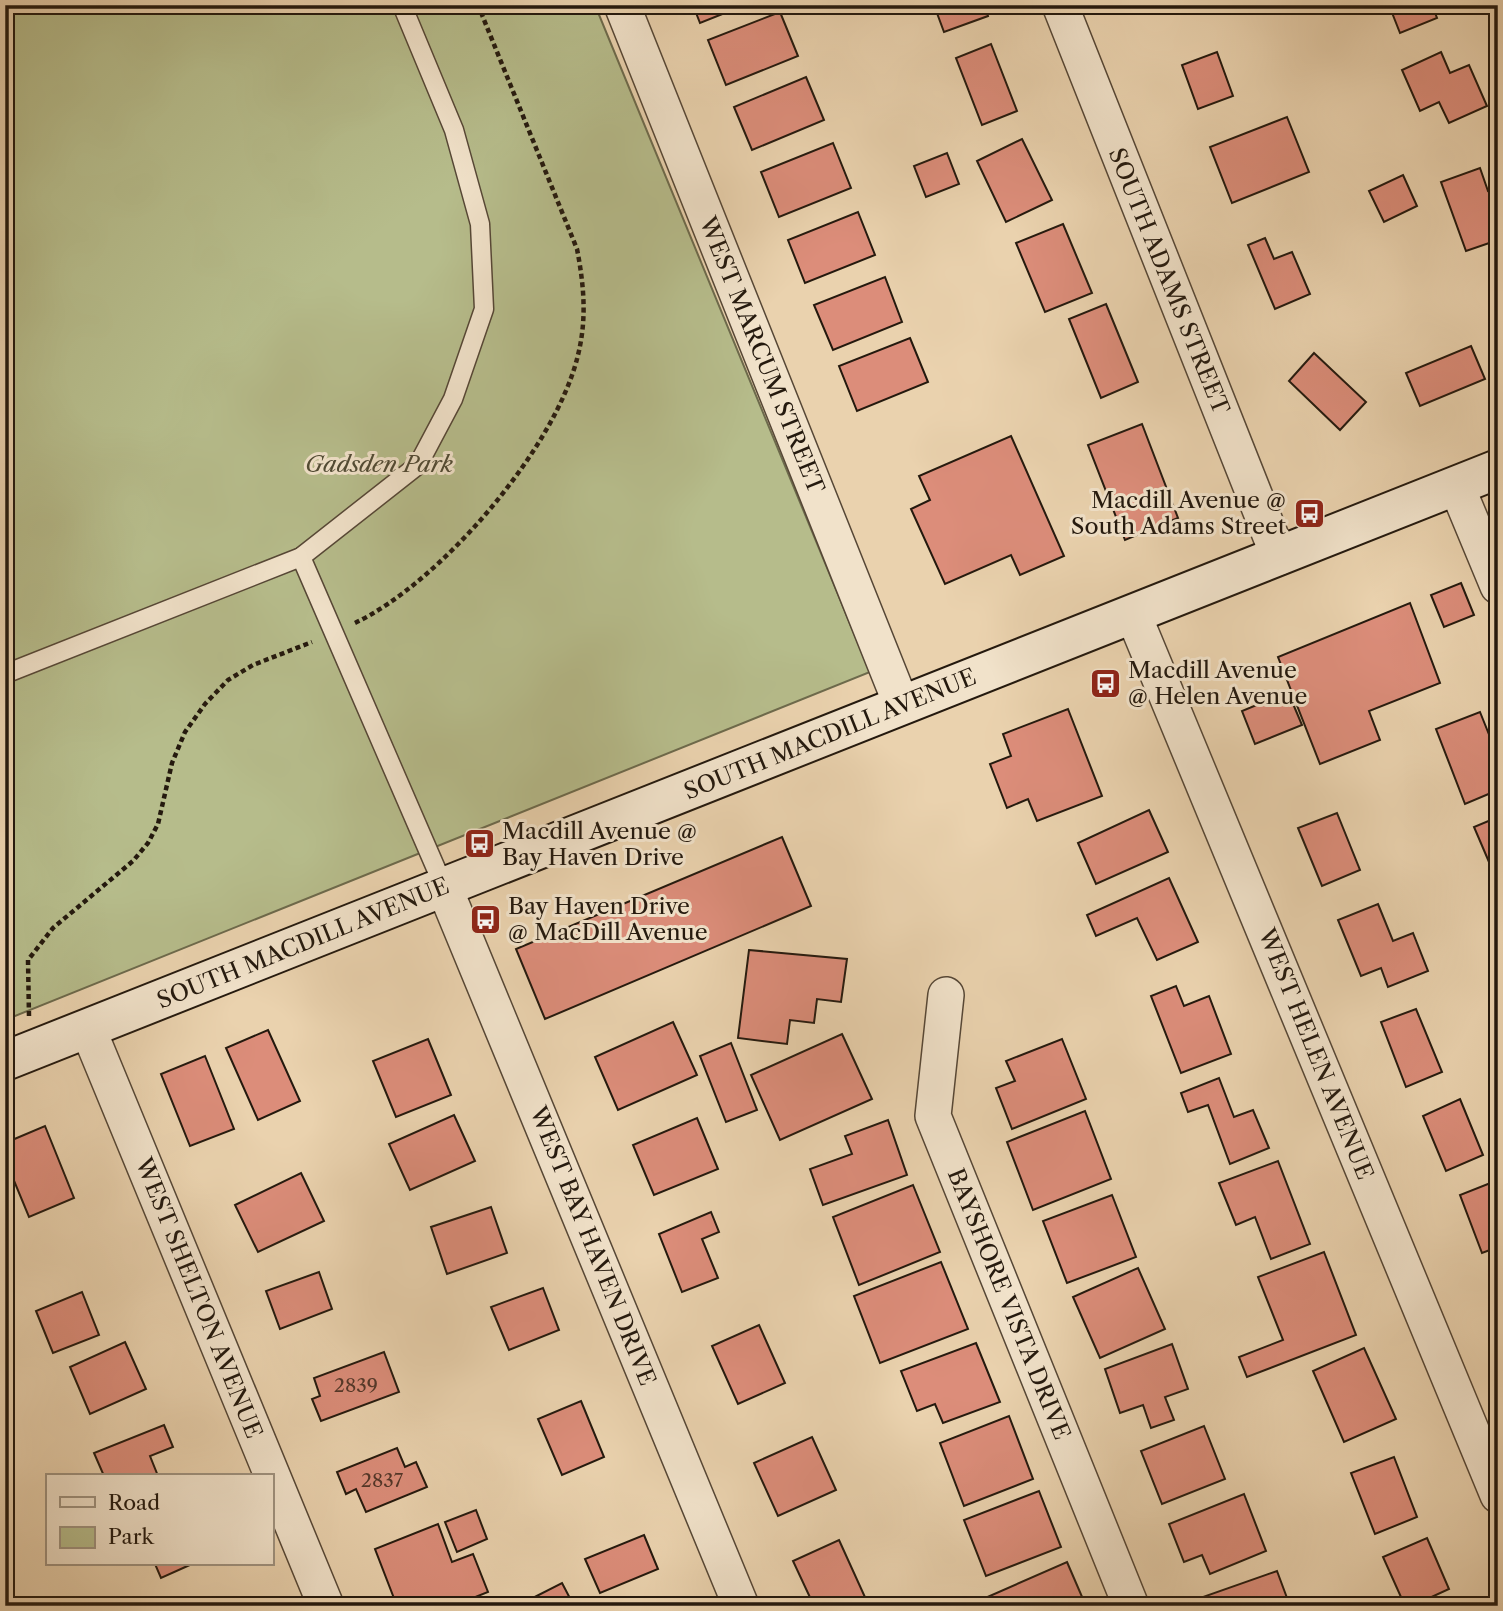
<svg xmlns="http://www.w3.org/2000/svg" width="1503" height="1611" font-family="'Libre Caslon Text',serif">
	<rect width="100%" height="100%" fill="#ead2ae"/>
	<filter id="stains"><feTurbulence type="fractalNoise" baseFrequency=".00286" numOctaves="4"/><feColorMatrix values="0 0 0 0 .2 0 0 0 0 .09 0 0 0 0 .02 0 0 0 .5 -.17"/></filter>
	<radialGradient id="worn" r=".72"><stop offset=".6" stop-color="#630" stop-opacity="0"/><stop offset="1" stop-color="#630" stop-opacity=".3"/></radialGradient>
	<polygon fill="#b6bc8b" stroke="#6d6a4c" stroke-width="2" points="5,5 595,5 870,672 5,1020"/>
	<g fill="#dc8d7a" stroke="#24190e" stroke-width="2">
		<polygon points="693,5 745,5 700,23"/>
		<polygon points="934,5 985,5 988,16 944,32"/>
		<polygon points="1389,5 1432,5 1437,18 1400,33"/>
		<polygon points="780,12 798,56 726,85 708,40"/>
		<polygon points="991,44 1017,111 982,125 956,58"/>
		<polygon points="1217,52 1233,96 1198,109 1182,65"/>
		<polygon points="1441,52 1450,73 1469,65 1487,106 1449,123 1439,102 1420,111 1402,70"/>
		<polygon points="806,77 824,120 752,150 734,107"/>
		<polygon points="1287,117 1309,172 1232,203 1210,147"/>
		<polygon points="1022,139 1052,200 1006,222 977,161"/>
		<polygon points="833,143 851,188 779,217 761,172"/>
		<polygon points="947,153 959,184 926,197 914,166"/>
		<polygon points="1480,168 1488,191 1498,188 1498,240 1466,251 1441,182"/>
		<polygon points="1403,175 1417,206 1384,222 1369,191"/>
		<polygon points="858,212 875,255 805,283 788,240"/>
		<polygon points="1063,224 1092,293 1045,312 1016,243"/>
		<polygon points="1265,238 1274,259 1292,252 1310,294 1275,309 1248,245"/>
		<polygon points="885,277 902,322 833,350 814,305"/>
		<polygon points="1106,304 1138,382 1101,398 1069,319"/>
		<polygon points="910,338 928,382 857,411 839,366"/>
		<polygon points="1471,346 1485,379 1420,406 1406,373"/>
		<polygon points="1314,353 1366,402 1340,430 1289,381"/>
		<polygon points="1142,424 1178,518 1125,540 1088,445"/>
		<polygon points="1011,436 1064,556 1020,575 1011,555 945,584 911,509 930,500 919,476"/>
		<polygon points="1461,583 1474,615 1444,627 1431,595"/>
		<polygon points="1410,603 1440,683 1369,711 1380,740 1320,764 1278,657"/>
		<polygon points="1288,692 1302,725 1255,744 1242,711"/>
		<polygon points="1068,709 1102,796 1037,821 1028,799 1007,808 990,764 1011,756 1003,734"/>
		<polygon points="1480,712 1498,757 1498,790 1465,804 1436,729"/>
		<polygon points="1149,810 1168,852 1096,884 1078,843"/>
		<polygon points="1337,813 1360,870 1322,886 1298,828"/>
		<polygon points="1498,817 1498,883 1474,827"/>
		<polygon points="782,837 811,906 545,1019 516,949"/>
		<polygon points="1169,878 1198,942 1157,960 1137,918 1096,936 1087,915"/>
		<polygon points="1378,904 1393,941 1413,933 1428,971 1388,987 1381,968 1361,976 1338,920"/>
		<polygon points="749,950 847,959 841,1002 817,999 814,1023 790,1020 787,1044 738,1038"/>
		<polygon points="1176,986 1184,1006 1209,996 1231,1054 1181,1073 1151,996"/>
		<polygon points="1416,1009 1442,1072 1406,1087 1381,1022"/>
		<polygon points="673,1022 697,1075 618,1110 595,1057"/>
		<polygon points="268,1030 300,1101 258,1120 226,1048"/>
		<polygon points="842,1034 872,1099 780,1140 751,1075"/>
		<polygon points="428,1039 451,1095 396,1117 373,1061"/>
		<polygon points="1062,1039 1086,1099 1012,1129 996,1088 1015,1081 1006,1061"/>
		<polygon points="731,1043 757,1110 726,1122 700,1056"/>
		<polygon points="205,1056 234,1129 190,1146 161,1074"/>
		<polygon points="1219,1078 1234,1117 1253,1110 1269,1148 1230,1164 1208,1105 1188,1112 1181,1093"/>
		<polygon points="1460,1099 1483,1155 1446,1171 1423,1116"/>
		<polygon points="1085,1111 1111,1179 1033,1210 1007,1142"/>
		<polygon points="454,1115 475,1161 410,1190 389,1144"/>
		<polygon points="697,1118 718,1169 654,1195 633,1145"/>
		<polygon points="888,1120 907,1175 823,1205 810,1169 852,1154 845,1136"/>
		<polygon points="45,1126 74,1198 29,1217 5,1159 5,1143"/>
		<polygon points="1278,1161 1310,1244 1271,1259 1255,1217 1236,1225 1219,1183"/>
		<polygon points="301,1173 324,1221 258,1252 235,1205"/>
		<polygon points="1498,1180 1498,1247 1482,1253 1460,1195"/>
		<polygon points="913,1185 940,1252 859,1285 833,1217"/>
		<polygon points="1112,1195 1136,1257 1067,1283 1043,1221"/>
		<polygon points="491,1207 507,1253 447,1274 431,1227"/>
		<polygon points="711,1212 719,1232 702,1239 718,1278 682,1292 659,1234"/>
		<polygon points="1324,1252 1356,1335 1247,1377 1239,1357 1283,1340 1258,1277"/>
		<polygon points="941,1262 968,1329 880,1363 854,1296"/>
		<polygon points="1138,1268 1165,1329 1100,1358 1073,1297"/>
		<polygon points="319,1272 332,1309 280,1329 266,1291"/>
		<polygon points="543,1288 559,1330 509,1350 491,1307"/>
		<polygon points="82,1292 99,1335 53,1353 36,1311"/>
		<polygon points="759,1325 785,1383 738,1404 712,1346"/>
		<polygon points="125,1342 146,1389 90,1414 70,1367"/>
		<polygon points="976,1343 1000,1402 943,1423 935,1404 917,1411 901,1371"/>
		<polygon points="1172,1344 1188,1389 1165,1397 1174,1420 1151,1428 1143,1405 1120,1413 1105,1369"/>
		<polygon points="1364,1348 1396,1419 1344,1442 1313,1371"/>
		<polygon points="384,1352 399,1392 321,1421 312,1399 320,1396 314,1378"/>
		<polygon points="581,1401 604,1457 562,1475 538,1419"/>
		<polygon points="1009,1416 1033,1479 964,1506 940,1443"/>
		<polygon points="164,1425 173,1447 150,1456 158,1476 104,1476 94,1453"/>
		<polygon points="1204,1426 1225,1479 1162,1504 1141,1451"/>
		<polygon points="812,1437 836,1490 778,1516 754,1463"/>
		<polygon points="397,1448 405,1467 416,1462 427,1487 366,1512 356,1489 346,1494 337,1472"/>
		<polygon points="1394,1457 1417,1517 1375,1534 1351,1473"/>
		<polygon points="1039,1491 1061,1547 986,1576 964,1520"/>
		<polygon points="1244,1494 1266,1551 1210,1574 1202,1555 1184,1562 1169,1524"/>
		<polygon points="476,1510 487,1539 457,1552 445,1522"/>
		<polygon points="438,1524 452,1562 473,1554 488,1592 453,1606 397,1606 375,1549"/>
		<polygon points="644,1535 658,1569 600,1593 585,1559"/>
		<polygon points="1427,1538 1449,1589 1412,1606 1405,1606 1383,1557"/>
		<polygon points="839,1540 869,1606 814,1606 793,1561"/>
		<polygon points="1067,1562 1086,1606 978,1606 976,1602"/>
		<polygon points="155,1564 192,1564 161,1578"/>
		<polygon points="1277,1571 1290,1606 1203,1606 1200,1598"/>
		<polygon points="562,1583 574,1606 517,1606"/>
	</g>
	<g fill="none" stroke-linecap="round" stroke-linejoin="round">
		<defs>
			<g id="lane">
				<polyline points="301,557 444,887"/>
				<polyline points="5,674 301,557 418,465 453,399 484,309 480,224 454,130 402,5"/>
			</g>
			<g id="street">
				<polyline points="622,5 902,706"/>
				<polyline points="1060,5 1279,557"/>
				<polyline points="1456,485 1498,586"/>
				<polyline points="1133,614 1498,1495"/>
				<polyline points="444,887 741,1606"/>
				<polyline points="946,995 933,1116 1131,1606"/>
				<polyline points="88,1029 326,1606"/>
			</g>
			<polyline id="secondary" points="5,1061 1498,469"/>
		</defs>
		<use href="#lane" stroke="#564736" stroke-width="21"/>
		<use href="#street" stroke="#564736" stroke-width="38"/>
		<use href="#secondary" stroke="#24190e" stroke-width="42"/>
		<g stroke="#24190e" stroke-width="4.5" stroke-dasharray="5 3.5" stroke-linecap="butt">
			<path d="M355,623C441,582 556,448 578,355C587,319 584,285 577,249L478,5"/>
			<polyline points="29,1016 28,960 53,928 133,861 148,843 158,824 172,763 185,732 205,704 228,680 253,665 312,642"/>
		</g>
		<use href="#lane" stroke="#f1e2ca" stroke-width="18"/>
		<use href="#street" stroke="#f1e2ca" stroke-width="35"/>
		<use href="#secondary" stroke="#f1e2ca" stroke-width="38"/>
	</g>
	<defs>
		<symbol id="bus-square" viewBox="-11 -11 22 22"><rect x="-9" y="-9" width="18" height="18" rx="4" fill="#8f2418" stroke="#f1e2ca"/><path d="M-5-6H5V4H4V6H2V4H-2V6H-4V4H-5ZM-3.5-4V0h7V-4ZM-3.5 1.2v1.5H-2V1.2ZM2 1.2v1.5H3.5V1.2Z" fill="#fff"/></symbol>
	</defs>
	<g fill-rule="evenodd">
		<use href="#bus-square" x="1292" y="496" width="35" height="35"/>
		<use href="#bus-square" x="1088" y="666" width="35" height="35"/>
		<use href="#bus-square" x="462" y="826" width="35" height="35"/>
		<use href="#bus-square" x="468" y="902" width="35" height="35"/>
	</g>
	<g text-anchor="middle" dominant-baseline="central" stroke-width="6" stroke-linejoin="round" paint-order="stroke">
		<g font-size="19" fill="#523629">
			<text x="356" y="1385">2839</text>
			<text x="382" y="1480">2837</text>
		</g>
		<g font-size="23" fill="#24190e" stroke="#f1e2ca">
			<text transform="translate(1169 281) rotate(68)">SOUTH ADAMS STREET</text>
			<text transform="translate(762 355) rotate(68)">WEST MARCUM STREET</text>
			<text transform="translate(830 734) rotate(-22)">SOUTH MACDILL AVENUE</text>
			<text transform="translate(303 943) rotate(-22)">SOUTH MACDILL AVENUE</text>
			<text transform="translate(1316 1054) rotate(68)">WEST HELEN AVENUE</text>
			<text transform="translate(593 1246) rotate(68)">WEST BAY HAVEN DRIVE</text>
			<text transform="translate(199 1298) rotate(68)">WEST SHELTON AVENUE</text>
			<text transform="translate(1009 1304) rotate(68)">BAYSHORE VISTA DRIVE</text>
		</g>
		<g font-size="23" font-style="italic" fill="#504a34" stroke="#f1e2ca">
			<text x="379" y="464">Gadsden Park</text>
		</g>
		<g font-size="23" fill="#24190e" stroke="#f1e2ca" text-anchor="start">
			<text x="1286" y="500" text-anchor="end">Macdill Avenue @<tspan x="1286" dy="26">South Adams Street</tspan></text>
			<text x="1128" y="670">Macdill Avenue<tspan x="1128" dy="26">@ Helen Avenue</tspan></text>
			<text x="502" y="831">Macdill Avenue @<tspan x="502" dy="26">Bay Haven Drive</tspan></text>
			<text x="508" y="906">Bay Haven Drive<tspan x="508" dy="26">@ MacDill Avenue</tspan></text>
		</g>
	</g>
	<rect width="1503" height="1611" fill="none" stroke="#ead2ae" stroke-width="28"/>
	<rect x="7" y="7" width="1489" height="1597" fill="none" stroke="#24190e" stroke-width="3.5"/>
	<rect x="14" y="14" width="1475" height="1583" fill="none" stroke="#24190e" stroke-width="2"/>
	<rect x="46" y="1474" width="228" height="91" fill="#f1e2ca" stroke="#9f927f" stroke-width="2"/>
	<rect x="60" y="1497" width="35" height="10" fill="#f1e2ca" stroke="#9f927f" stroke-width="2"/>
	<text x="108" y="1510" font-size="21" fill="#24190e">Road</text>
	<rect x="60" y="1527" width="35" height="21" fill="#b6bc8b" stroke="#9f927f" stroke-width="2"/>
	<text x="108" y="1544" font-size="21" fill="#24190e">Park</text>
	<rect width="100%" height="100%" filter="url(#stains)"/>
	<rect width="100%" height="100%" fill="url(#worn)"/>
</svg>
